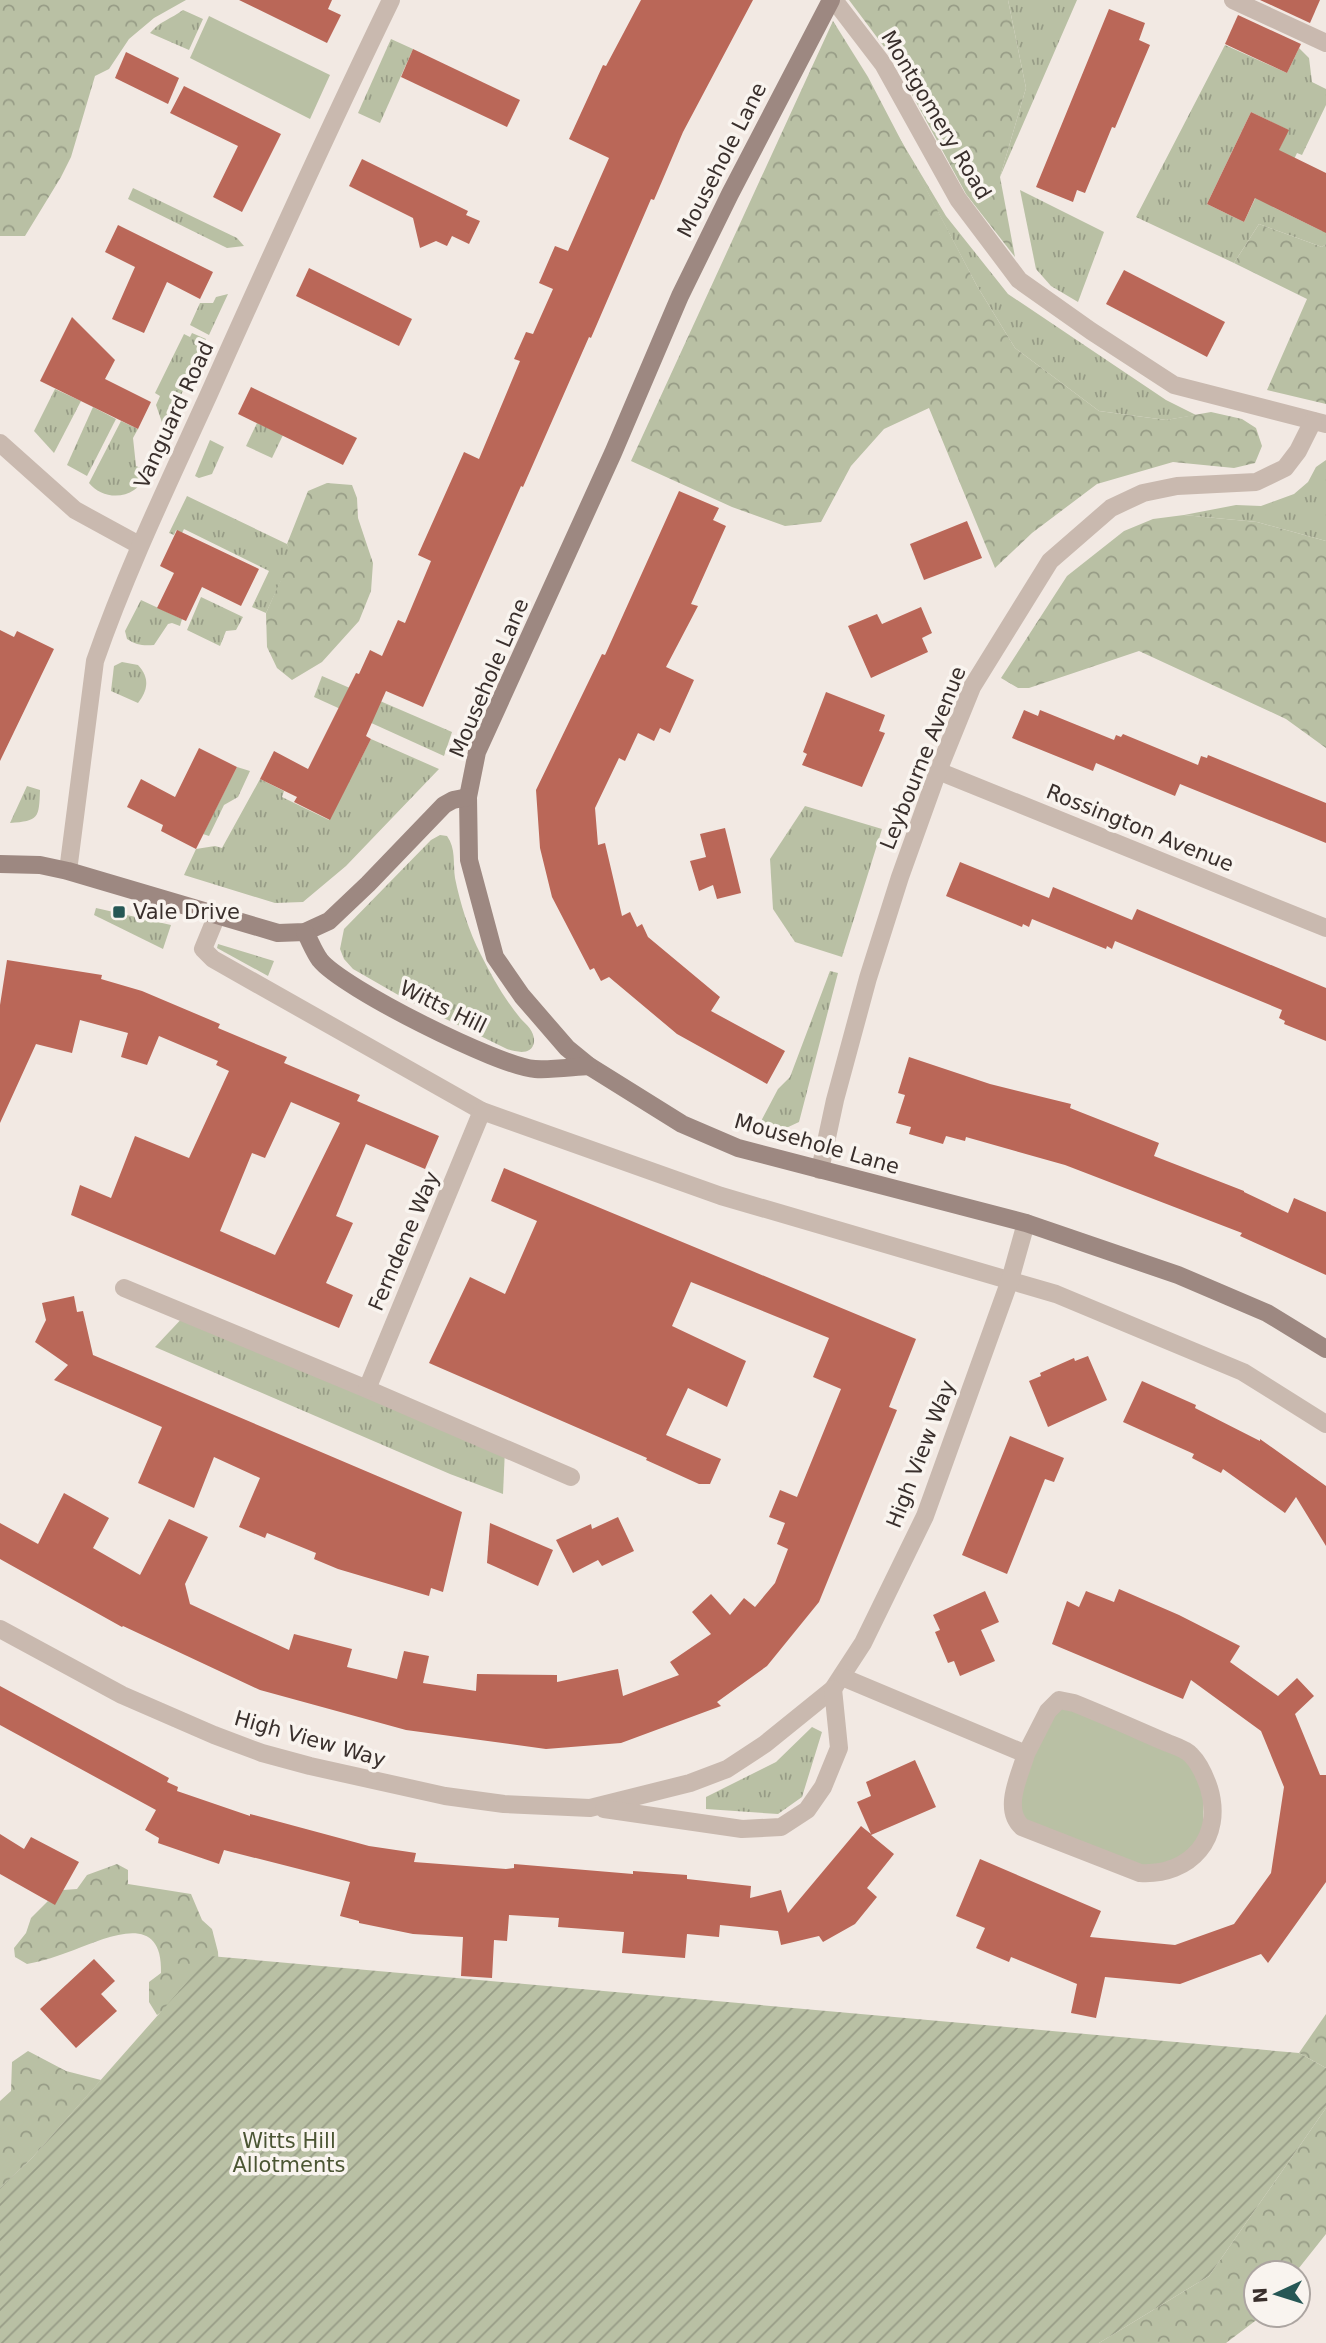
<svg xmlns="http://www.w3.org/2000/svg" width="1326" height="2343" font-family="'DejaVu Sans',sans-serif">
	<defs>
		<pattern id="grass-tufts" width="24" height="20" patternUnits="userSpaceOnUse" patternTransform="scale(1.75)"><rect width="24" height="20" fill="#b9c0a4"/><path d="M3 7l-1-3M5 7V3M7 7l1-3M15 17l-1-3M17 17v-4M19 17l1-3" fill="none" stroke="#979c86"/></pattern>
		<pattern id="forest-crowns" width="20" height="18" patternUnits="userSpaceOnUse" patternTransform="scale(1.75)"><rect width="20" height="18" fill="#b9c0a4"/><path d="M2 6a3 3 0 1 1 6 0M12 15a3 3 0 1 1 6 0" fill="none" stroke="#979c86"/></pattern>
		<pattern id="garden-furrows" width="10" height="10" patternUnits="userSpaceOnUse" patternTransform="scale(1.75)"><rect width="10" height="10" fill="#b9c0a4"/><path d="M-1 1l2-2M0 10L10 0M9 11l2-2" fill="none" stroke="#979c86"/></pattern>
	</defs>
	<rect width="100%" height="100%" fill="#f2e9e3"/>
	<g fill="url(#grass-tufts)">
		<polygon points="1008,0 1077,0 1000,177 1026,88"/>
		<path d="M183,10L203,19L189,50L150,33C160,21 171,19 183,10Z"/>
		<polygon points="391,39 413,49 380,123 358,113"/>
		<polygon points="1225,45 1287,73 1299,48 1309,58 1312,82 1326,89 1326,105 1302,155 1297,153 1286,176 1270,169 1288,130 1251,112 1207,204 1244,222 1263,182 1273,207 1322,231 1326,229 1326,244 1322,247 1259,224 1234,263 1136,217"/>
		<polygon points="897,134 946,216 1008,294 1166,400 1196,415 1166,420 1099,411 1015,348 977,286"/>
		<polygon points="133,188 237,238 244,246 227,248 128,199"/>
		<polygon points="1020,190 1104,232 1078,302 1051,286 1036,269"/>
		<polygon points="228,294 209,335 190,325 200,303 213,303 216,297"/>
		<polygon points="192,333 206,339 165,431 156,405 160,396 155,393 184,334 190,337"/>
		<polygon points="55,389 81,401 54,453 34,431"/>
		<polygon points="93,407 116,419 87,476 67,465"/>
		<path d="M121,421L138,429L133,438L136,466L147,471C143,478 141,486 134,490C120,500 99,496 89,483Z"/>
		<polygon points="257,423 283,435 272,458 246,446"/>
		<polygon points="210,440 224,447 212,474 199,478 195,476"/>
		<polygon points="1326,460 1326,541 1257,522 1184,515 1236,505 1261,506 1294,494 1308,482 1316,467"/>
		<polygon points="187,496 287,544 293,555 266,613 252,607 269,571 184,529 182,533 176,530 174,535 169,533"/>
		<polygon points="201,597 243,617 236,630 226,631 220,646 187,630"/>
		<path d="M141,600L182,619L180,626L172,623L168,624L154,645C143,646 136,645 127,639L125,631Z"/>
		<path d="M122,662L138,665C150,678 148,690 138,703L111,691L114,666Z"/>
		<polygon points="322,676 452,732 444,756 314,697"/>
		<polygon points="371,739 439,769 346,866 303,902 275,903 184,875 196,849 215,846 222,848 260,779 284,791 282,797 329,820"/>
		<polygon points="237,767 250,771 238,797 224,805 209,836 203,834"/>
		<path d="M27,786L40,790C39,818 39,821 10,823Z"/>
		<polygon points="805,806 882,829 842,957 795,942 773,909 770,859"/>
		<path d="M440,835L447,836C456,848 453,864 455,878C460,903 469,932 481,955C492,977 505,1000 521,1019C527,1025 535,1032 534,1042C532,1056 516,1052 507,1049L407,1000L353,969L344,959L340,949L344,929L431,840Z"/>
		<polygon points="96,908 171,925 163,949 94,915"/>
		<polygon points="218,944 274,961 268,976 217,948"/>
		<polygon points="830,971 838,973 799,1122 784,1129 759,1125 778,1089 790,1077"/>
		<polygon points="186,1314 505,1449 503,1494 450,1474 155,1347"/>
		<polygon points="812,1727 822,1732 802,1797 778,1814 706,1809 706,1797 776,1762"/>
	</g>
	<g fill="url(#forest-crowns)">
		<polygon points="0,0 186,0 154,18 129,39 109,69 95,76 71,157 61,177 25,236 0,236"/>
		<polygon points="849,0 1008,0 1026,88 1000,177 1015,257 966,194 891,56"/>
		<polygon points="833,21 868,77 977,286 1015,348 1099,411 1166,420 1211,412 1242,419 1256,428 1262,446 1255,463 1234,468 1173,462 1097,484 1032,533 995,568 929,408 884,429 851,466 821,522 785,526 732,507 631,461"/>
		<polygon points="1259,224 1322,247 1326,244 1326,404 1267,390 1307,299 1234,263"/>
		<polygon points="327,483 352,485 357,498 358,518 373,563 371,591 359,621 322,662 292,680 277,668 267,647 266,613 292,555 287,544 308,491"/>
		<polygon points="1184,515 1257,522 1326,541 1326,748 1286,719 1139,651 1029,688 1018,688 1001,678 1067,576 1124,531 1153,519"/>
		<path d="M117,1864L128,1870V1884L191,1894L202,1920L212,1929L218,1952L219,1971L157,2015L149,2002V1982L161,1973C163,1911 109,1937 74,1950C58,1956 43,1961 27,1964L15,1957L14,1948L26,1933L31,1918L48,1901L55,1904L63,1890L77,1889L87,1875Z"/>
		<polygon points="1326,2014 1326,2068 1299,2053"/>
		<polygon points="28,2051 66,2071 101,2080 32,2158 0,2188 0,2101 11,2091 12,2062"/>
		<polygon points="1326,2108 1326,2234 1295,2273 1256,2273 1256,2315 1261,2315 1259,2318 1226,2343 1099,2343 1209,2276"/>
	</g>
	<g fill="#b9c0a4">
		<polygon points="209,16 330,75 310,119 190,58"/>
		<polygon points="1053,1704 1190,1754 1204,1773 1203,1846 1158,1874 1016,1822 1026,1754"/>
	</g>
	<polygon fill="url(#garden-furrows)" points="210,1956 1299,2053 1326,2068 1326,2108 1209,2276 1099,2343 0,2343 0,2188 32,2158"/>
	<g fill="#ba6758" fill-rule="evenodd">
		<polygon points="239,0 332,0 328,9 341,15 327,43"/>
		<polygon points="641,0 753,0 683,132 654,200 651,199 591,338 589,337 523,487 521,486 423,707 386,691 366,736 371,739 330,820 294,802 297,797 260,779 274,751 308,769 356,673 359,674 370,650 382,656 398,620 405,623 431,561 418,555 464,452 479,459 520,361 514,359 526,332 533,334 553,289 539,283 555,246 568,251 609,158 569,139 603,65 606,66"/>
		<polygon points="1260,0 1320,0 1310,23"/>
		<polygon points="1109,9 1145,23 1139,40 1150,45 1115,128 1112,127 1085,193 1077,190 1073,202 1036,187"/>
		<polygon points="1238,15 1301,44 1287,73 1225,44"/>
		<polygon points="413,49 520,100 507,127 401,77"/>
		<polygon points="126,52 179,78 168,104 115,78"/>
		<polygon points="184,86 281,134 242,212 213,197 238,146 170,113"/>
		<polygon points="1251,112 1289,130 1279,150 1326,173 1326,233 1255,198 1244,222 1207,204"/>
		<polygon points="362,159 468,211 466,215 480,221 469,244 452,236 447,246 436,241 420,248 413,218 349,186"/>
		<polygon points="118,225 213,272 200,299 167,282 144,333 112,319 135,267 105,252"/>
		<polygon points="309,268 412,319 399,346 296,296"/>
		<polygon points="1124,270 1225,322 1207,357 1106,304"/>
		<polygon points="72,317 115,360 105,379 151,402 138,429 40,381"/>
		<polygon points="251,387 357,438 343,465 238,414"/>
		<polygon points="679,491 719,508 713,520 726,526 691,604 698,606 666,667 694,680 670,733 660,728 654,741 638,733 625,761 619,758 595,808 598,845 605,843 622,916 630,912 637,927 642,924 648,937 720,997 711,1011 785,1051 767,1084 677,1034 609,977 601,981 594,968 590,970 552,897 540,848 536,790 602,654 605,655"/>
		<polygon points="967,521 982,558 924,580 910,544"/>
		<polygon points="177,530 259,569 241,606 202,587 186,621 157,608 174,573 160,566"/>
		<polygon points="921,607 932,633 922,638 928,652 871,678 848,626 877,614 882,624"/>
		<polygon points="0,630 14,637 17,631 54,649 0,761"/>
		<polygon points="826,692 885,715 879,731 885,733 862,787 802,765 807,754 803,752"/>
		<polygon points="1024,710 1038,716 1040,710 1114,740 1116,735 1121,737 1123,734 1198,765 1201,756 1207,758 1208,755 1326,803 1326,843 1180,784 1175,796 1096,763 1093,771 1012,738"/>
		<polygon points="199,748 237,767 196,849 161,831 163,825 127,807 141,779 175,797"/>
		<polygon points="725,828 741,893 717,899 713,885 699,891 690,861 706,857 700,834"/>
		<polygon points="960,862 1049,898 1053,887 1132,920 1137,909 1326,988 1326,1041 1284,1024 1285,1021 1279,1018 1282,1010 1115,941 1112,949 1107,946 1106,949 1032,919 1029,927 1023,924 1022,927 946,896"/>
		<path d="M7,960L102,975L101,979L142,991L220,1024L218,1028L287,1057L284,1063L360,1095L357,1101L439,1136L425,1169L366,1144L336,1216L353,1223L326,1283L353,1295L339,1328L71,1215L80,1185L111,1198L135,1136L189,1158L229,1071L216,1065L218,1061L159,1036L147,1065L121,1057L128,1033L80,1020L72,1053L36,1044L0,1123V1005ZM291,1102L340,1123L275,1255L220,1231L252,1153L265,1158Z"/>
		<polygon points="909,1057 990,1084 1071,1104 1070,1108 1159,1143 1154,1156 1244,1191 1244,1192 1288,1213 1294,1198 1326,1212 1326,1275 1240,1236 1242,1233 1065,1165 966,1137 965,1141 946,1136 943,1144 909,1134 911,1127 896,1123 905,1095 898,1093"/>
		<polygon points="504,1168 916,1339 889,1407 897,1410 819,1602 767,1666 717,1702 721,1706 621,1743 546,1749 406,1730 260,1690 123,1626 122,1627 0,1559 0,1523 38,1544 64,1493 109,1518 93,1548 140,1575 169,1519 208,1537 185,1584 190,1604 289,1650 294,1634 352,1649 347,1667 397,1679 404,1651 429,1656 423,1683 476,1691 477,1674 557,1675 557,1682 618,1669 623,1696 679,1675 670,1662 711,1634 692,1612 711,1594 730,1615 744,1598 755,1607 775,1583 788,1549 777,1544 785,1523 769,1517 780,1490 797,1497 841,1389 813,1377 829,1338 691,1282 672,1326 746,1361 727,1407 688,1388 666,1435 721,1459 710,1484 699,1484 646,1460 647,1458 429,1363 470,1277 505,1294 537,1221 491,1201"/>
		<polygon points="74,1296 77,1312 83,1311 93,1355 462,1512 443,1592 431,1588 429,1596 338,1569 314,1559 316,1553 267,1533 265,1538 239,1527 260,1478 214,1457 194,1508 138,1483 162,1427 54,1380 68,1365 35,1342 46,1320 42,1303"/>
		<polygon points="1088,1356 1107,1400 1048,1427 1029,1381 1041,1376 1040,1373 1074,1358 1075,1361"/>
		<polygon points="1142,1381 1196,1405 1195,1408 1260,1441 1260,1439 1326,1486 1326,1546 1296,1497 1285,1513 1223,1469 1221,1473 1192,1458 1194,1454 1123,1422"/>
		<polygon points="1010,1436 1064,1458 1054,1482 1045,1479 1007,1574 962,1555"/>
		<polygon points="618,1517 634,1551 602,1566 598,1560 573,1573 556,1540 591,1524 592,1529"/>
		<polygon points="490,1523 553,1550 538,1586 487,1563"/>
		<polygon points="1119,1589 1179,1615 1240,1646 1230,1662 1278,1696 1297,1678 1314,1696 1295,1714 1320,1775 1326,1775 1326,1882 1268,1963 1261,1954 1180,1984 1105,1977 1096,2018 1071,2013 1077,1984 1011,1957 1009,1962 976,1948 985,1928 956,1916 980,1859 1101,1911 1090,1937 1175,1945 1234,1924 1271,1873 1284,1787 1261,1731 1191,1680 1183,1699 1052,1644 1067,1601 1079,1607 1086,1591 1114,1602"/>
		<polygon points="985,1591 999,1622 981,1630 995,1661 960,1676 954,1661 948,1663 935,1632 940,1630 933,1615"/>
		<polygon points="0,1686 169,1778 167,1782 178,1787 177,1791 250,1816 250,1814 369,1846 416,1853 414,1862 506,1869 514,1868 514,1864 633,1874 633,1871 687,1875 687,1879 751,1886 750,1898 781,1890 788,1913 861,1826 871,1834 857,1802 871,1796 866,1782 915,1760 936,1807 871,1835 894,1854 867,1888 877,1897 855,1924 823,1942 819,1936 781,1945 778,1931 720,1925 719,1937 687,1934 685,1958 622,1953 624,1932 558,1927 559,1918 509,1915 507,1941 494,1940 492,1978 461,1976 463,1937 413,1934 359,1923 359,1921 340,1916 350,1882 224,1850 219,1864 158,1843 159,1838 145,1830 156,1810 0,1725"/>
		<polygon points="0,1834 24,1849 31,1837 79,1862 55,1905 0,1874"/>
		<polygon points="94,1959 115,1981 101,1994 117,2011 76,2048 40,2009"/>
	</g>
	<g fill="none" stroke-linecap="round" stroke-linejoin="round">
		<g stroke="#c9b9af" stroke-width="18">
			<polyline points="834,0 883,64 958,199 1019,280 1091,331 1174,385 1326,424"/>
			<polyline points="1233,0 1326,43"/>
			<polyline points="0,443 75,510 139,545"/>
			<polyline points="938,771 1326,928"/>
			<path d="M68,871L95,661C127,569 169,482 209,394C268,262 328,130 391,0"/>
			<polyline points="217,915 203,949 213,959 482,1111 721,1196 1056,1294 1243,1372 1326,1424"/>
			<polyline points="820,1170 835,1100 868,978 900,877 938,771 972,687 1050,561 1111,508 1143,493 1177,486 1256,482 1285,468 1298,451 1313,421"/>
			<polyline points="124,1288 367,1389 571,1477"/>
			<polyline points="367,1389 482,1111"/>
			<polyline points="0,1629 122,1695 214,1735 262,1753 310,1766 445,1796 504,1804 590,1808 690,1783 727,1769 765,1744 833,1689 863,1643 925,1516 1010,1280 1026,1223"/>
			<path d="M842,1677L1026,1754L1048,1711L1059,1700L1074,1703C1104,1715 1133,1728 1163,1741C1171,1745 1185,1748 1191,1755C1200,1764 1205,1776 1209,1788C1224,1837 1191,1876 1140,1873L1022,1827C1002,1809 1020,1775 1026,1754"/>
			<polyline points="604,1809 742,1829 781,1827 807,1810 823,1787 839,1748 833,1689"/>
		</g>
		<g stroke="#9d8881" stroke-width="18">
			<polyline points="831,0 730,194 680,296 613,453 477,752 468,797 469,860 495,957 522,996 567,1048 589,1066 682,1124 738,1148 1026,1223 1178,1275 1267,1313 1326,1349"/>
			<polyline points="0,864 40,865 68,871 278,933 305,932 329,921 368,884 444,805 453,800 468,797"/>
			<path d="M305,932C310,941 314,952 320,960C342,988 500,1067 535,1069C553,1070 572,1067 589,1066"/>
		</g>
	</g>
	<rect fill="#265755" stroke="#f9f4ef" stroke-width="2.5" x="112" y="905" width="14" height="14" rx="3.5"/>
	<g text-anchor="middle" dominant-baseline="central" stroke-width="7" stroke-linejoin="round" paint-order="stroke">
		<g font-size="21" fill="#392f2c" stroke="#f9f4ef">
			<text transform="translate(936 115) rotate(59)">Montgomery Road</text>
			<text transform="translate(722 160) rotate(-63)">Mousehole Lane</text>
			<text transform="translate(174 415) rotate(-65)">Vanguard Road</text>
			<text transform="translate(489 678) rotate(-67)">Mousehole Lane</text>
			<text transform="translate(923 758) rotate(-68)">Leybourne Avenue</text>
			<text transform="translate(1140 828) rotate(22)">Rossington Avenue</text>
			<text transform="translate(443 1007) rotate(26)">Witts Hill</text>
			<text transform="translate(817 1144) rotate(16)">Mousehole Lane</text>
			<text transform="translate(404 1241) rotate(-67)">Ferndene Way</text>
			<text transform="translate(921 1454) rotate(-69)">High View Way</text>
			<text transform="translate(310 1739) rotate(16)">High View Way</text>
		</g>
		<g font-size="21" fill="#392f2c" stroke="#f9f4ef" text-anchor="start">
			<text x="133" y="912">Vale Drive</text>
		</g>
		<g font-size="21" fill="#4b5533" stroke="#f9f4ef">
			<text x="289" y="2141">Witts Hill<tspan x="289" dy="24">Allotments</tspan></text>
		</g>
	</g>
	<g transform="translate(1277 2294) rotate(266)"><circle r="33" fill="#f9f4ef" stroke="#aca5a1" stroke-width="2"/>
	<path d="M0-5L12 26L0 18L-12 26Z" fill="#265755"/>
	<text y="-10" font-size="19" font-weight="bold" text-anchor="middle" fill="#392f2c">N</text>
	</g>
</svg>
